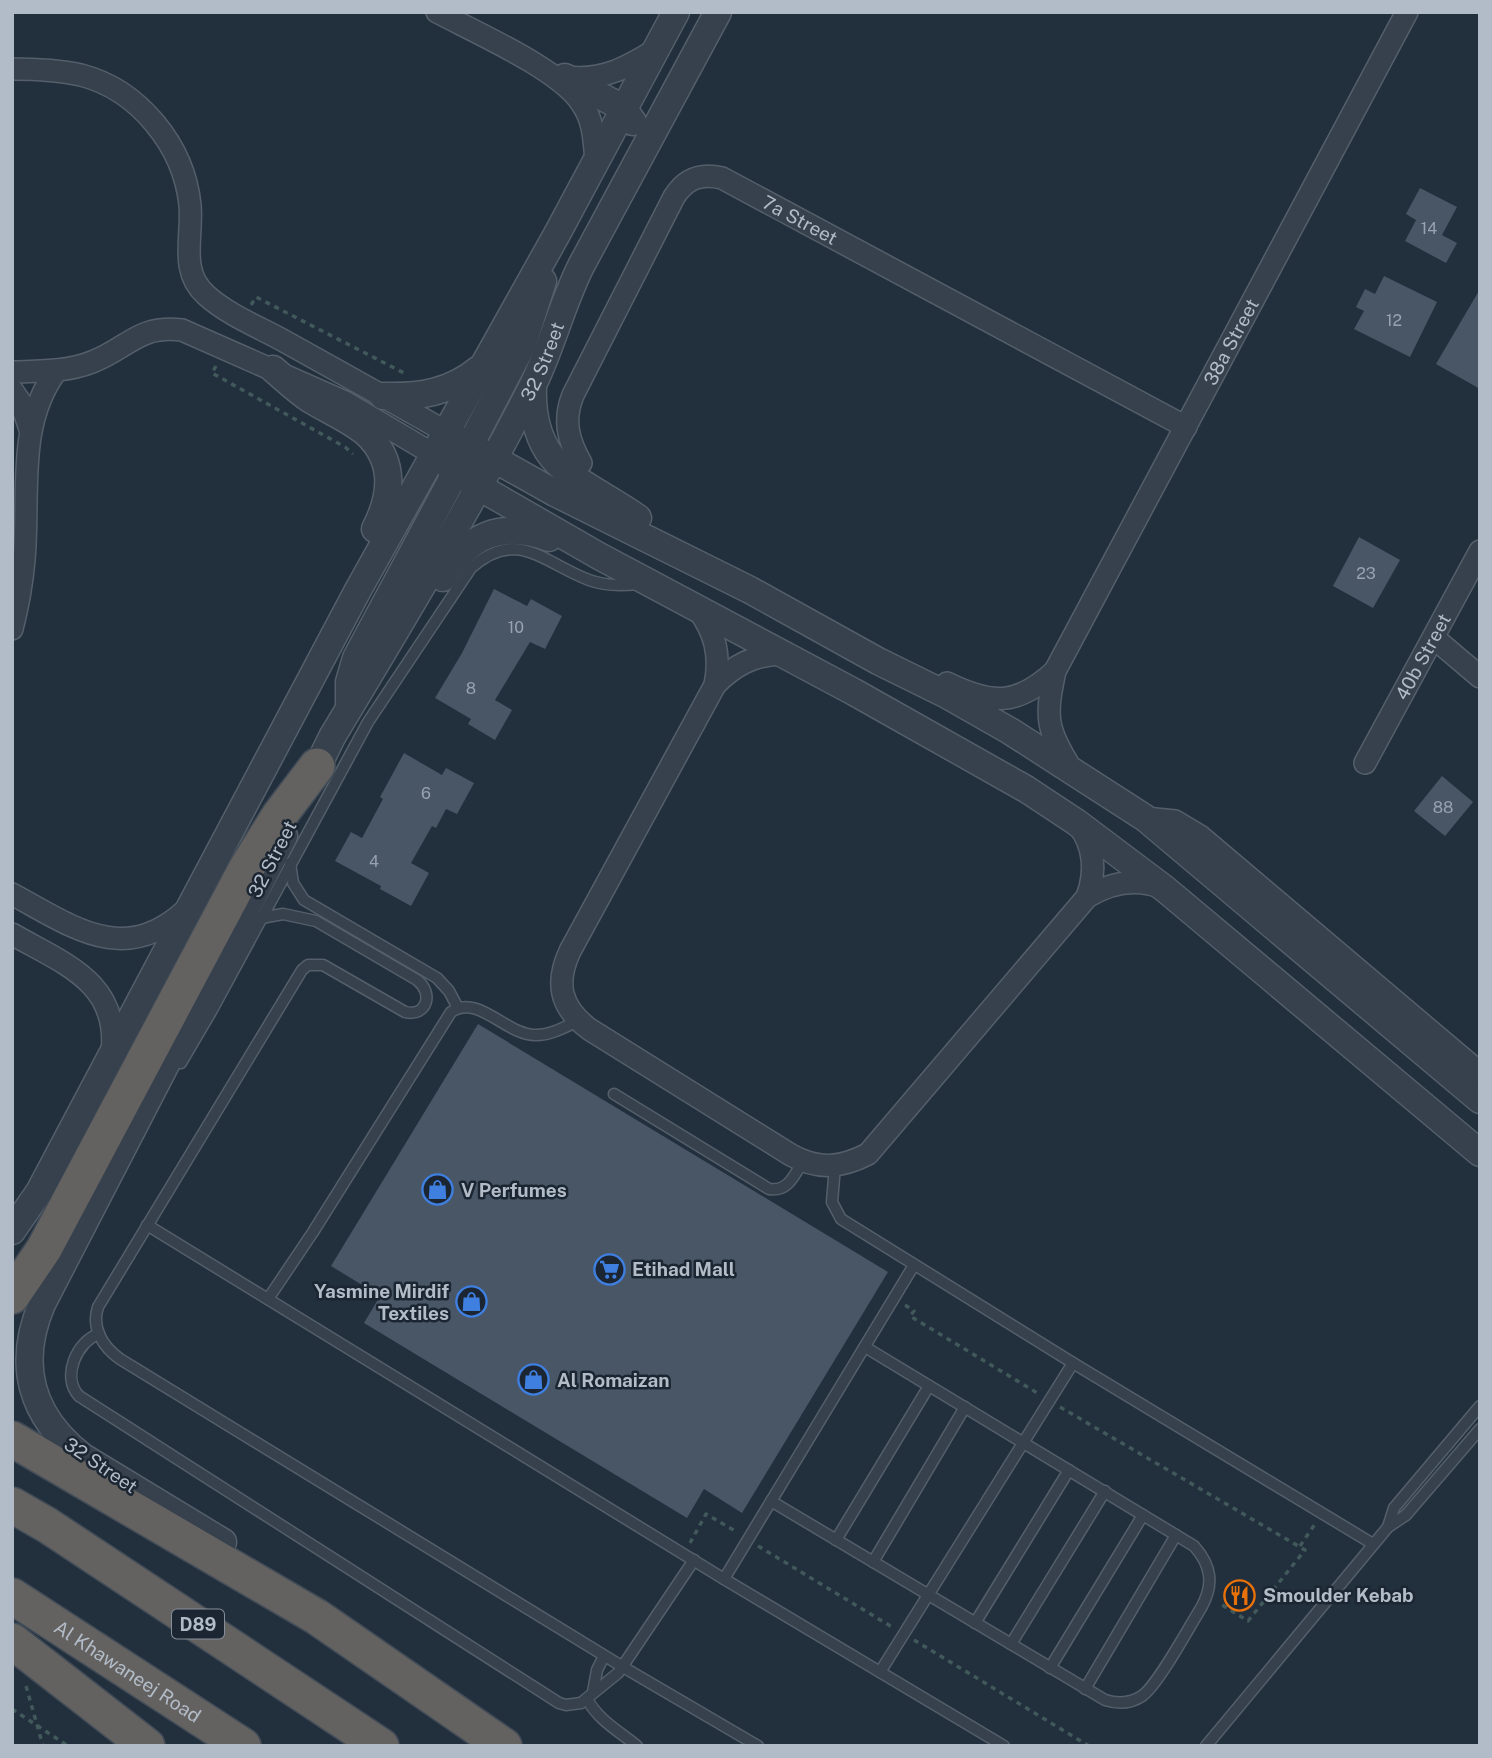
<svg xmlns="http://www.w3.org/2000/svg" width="1492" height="1758" font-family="'Public Sans',sans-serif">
	<rect width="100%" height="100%" fill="#222f3d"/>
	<g fill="#485666">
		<polygon points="1420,188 1457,207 1442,235 1457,243 1446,263 1405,241 1416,220 1406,214"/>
		<polygon points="1384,276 1437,302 1410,357 1354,329 1364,311 1356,307 1365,289 1375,294"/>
		<polygon points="1480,289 1480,389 1436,364"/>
		<polygon points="1359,537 1400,560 1373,608 1333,586"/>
		<polygon points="494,589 527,606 531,599 562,616 545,649 530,642 495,700 512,710 495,740 468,724 471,719 435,698 462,653"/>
		<polygon points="404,753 442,775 446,768 474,783 457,814 446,809 436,828 432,826 411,863 429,873 411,906 380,889 381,886 335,861 351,832 362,838 383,799 380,797"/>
		<polygon points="1442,776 1473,802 1445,836 1414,811"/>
		<polygon points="478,1024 888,1272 742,1513 704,1489 687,1518 364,1323 380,1296 331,1266"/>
	</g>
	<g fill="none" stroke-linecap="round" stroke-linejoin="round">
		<defs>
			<g id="service">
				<polyline points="290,863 293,883 304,900 437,978 449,991 458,1008"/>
				<path d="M261,918L283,914L316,921L417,980C434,993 427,1017 405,1012L323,965H308L302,970L98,1307C91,1328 103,1347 120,1359L623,1667L758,1746"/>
				<path d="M181,1063L212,1010L368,722L471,568C517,527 544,563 589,580C605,586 620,586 637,584"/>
				<path d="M614,1094L769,1189C788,1192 794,1176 803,1161"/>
				<polyline points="835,1166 832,1202 841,1219 1073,1363 1373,1544"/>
				<polyline points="147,1225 724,1579 1004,1746"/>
				<path d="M268,1299L313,1232L451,1012C478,993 507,1036 536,1035C551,1035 565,1027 578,1021"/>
				<path d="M99,1334C77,1341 61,1377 79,1396L559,1703L566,1705L581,1703L618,1673L694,1560"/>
				<path d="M771,1501L1105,1700C1118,1704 1130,1704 1142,1696C1158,1685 1189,1627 1201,1608C1214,1585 1212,1566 1194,1546L865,1347"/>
				<polyline points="1388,1527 1394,1508 1480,1406"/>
				<polyline points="836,1540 929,1386"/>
				<polyline points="873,1562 965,1407"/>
				<polyline points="724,1579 914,1265"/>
				<polyline points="975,1623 1069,1470"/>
				<polyline points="1011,1644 1105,1491"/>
				<polyline points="1050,1668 1143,1515"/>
				<polyline points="880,1672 1073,1363"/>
				<polyline points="1085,1689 1176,1535"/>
				<polyline points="593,1692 597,1670 604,1656"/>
				<path d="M587,1699C599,1721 619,1731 637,1746"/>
				<polyline points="1206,1746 1388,1527 1406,1515 1480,1429"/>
			</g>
			<g id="minor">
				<path d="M437,12C475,32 561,70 582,104C594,121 594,141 596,161"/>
				<path d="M12,69C35,69 58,70 81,75C139,90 184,146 190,205C193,237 179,271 206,295C228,315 259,327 284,341C338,371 392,401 446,432"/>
				<path d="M568,77C603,81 628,67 657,49"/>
				<path d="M12,372C39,371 67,372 92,362C129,348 137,325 182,330L345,402L433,454"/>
				<polyline points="12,390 21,403 30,429"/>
				<path id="s1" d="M581,463C568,440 563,420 573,395L674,197C686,178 701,173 722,178L1186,427"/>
				<path d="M697,608C715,632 721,655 715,685"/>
				<path d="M12,629C18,606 22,583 24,560C30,495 16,424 57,370"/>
				<polyline points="1434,638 1480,677"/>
				<path d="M781,654C754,655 734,665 715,685L570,951C555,983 560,1007 589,1029L791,1155C818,1170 841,1168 868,1154L1087,897C1110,883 1134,878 1160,887"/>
				<path d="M947,683C992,705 1017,706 1055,671"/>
				<path id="s2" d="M1365,763L1480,551"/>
				<path id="s3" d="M1072,770C1046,729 1045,718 1055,671L1407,12"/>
				<polyline points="1145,818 1175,821 1200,836 1480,1073"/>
				<path d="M1079,826C1095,848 1096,872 1087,897"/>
				<path d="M12,894C73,927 125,967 187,909"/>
				<path d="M12,934C64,964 120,982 112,1053"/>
			</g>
			<g id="tertiary">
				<polyline points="565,77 623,108 633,122"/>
				<path d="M273,369C285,379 297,391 311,400C329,411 351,420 367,434C396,462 392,496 375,529"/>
				<path d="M533,386C530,470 581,478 638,518"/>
				<path d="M383,396C419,397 450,393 479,369"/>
				<polyline points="446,432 555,493 750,590 878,661 945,694 1010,731 1145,818 1480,1100"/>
				<polyline points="433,454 479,487 599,556 854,692 1026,789 1076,822 1165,889 1480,1153"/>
				<polyline points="472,462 472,446 475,436 522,346 543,281"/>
				<path d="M443,578C469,534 501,521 549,538"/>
				<polyline points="349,703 349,682 356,658 450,483 455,470 454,453"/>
				<path id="s4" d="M310,782L332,737C401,622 470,508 531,389C551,350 561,306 581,266L718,12"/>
				<polyline points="12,1231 39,1192 358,590 557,234 676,12"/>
				<path d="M223,1542L83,1457C31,1417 16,1365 42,1304L284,836"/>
			</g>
			<g id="trunk">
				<polyline points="12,1296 44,1249 246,869 279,816 317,766"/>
				<polyline points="12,1439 317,1617 504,1746"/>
				<polyline points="12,1505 47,1525 381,1746"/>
				<path id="s5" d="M12,1596L243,1746"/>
				<polyline points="12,1641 147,1746"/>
			</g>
		</defs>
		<use href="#service" stroke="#545f6b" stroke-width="13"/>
		<use href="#minor" stroke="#545f6b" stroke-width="24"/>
		<use href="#tertiary" stroke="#545f6b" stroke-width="29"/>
		<use href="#trunk" stroke="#414c58" stroke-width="38"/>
		<g stroke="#42595b" stroke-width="3.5" stroke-dasharray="5 5" stroke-linecap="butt">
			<polyline points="251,305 256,297 406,374"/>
			<polyline points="216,366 212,373 345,447 353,454"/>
			<polyline points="905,1305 914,1311 910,1316 1039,1394"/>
			<polyline points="1060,1407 1305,1550 1248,1621 1219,1603"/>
			<polyline points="690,1543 706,1514 737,1532"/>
			<polyline points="758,1546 892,1627"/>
			<polyline points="1300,1546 1315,1524"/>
			<polyline points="914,1640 1089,1746"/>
			<polyline points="26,1686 43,1746"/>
			<polyline points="12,1709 68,1746"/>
		</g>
		<use href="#service" stroke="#36414d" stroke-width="10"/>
		<use href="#minor" stroke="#36414d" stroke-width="21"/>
		<use href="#tertiary" stroke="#36414d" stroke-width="26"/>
		<use href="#trunk" stroke="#646260" stroke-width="35"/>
	</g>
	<defs>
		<symbol id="shop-ring" viewBox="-11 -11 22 22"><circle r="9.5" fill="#1b2632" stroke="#3f7fe0" stroke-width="1.5"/><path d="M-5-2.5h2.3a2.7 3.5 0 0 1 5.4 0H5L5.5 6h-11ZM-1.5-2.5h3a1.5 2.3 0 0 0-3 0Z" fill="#3f7fe0"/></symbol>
		<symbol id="supermarket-ring" viewBox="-11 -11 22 22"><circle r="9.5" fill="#1b2632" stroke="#3f7fe0" stroke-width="1.5"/><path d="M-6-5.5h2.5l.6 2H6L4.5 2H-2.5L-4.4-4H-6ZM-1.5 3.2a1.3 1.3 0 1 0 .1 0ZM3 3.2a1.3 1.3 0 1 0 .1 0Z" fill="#3f7fe0"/></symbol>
		<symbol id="restaurant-ring" viewBox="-11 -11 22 22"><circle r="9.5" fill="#1b2632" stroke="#e8710a" stroke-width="1.5"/><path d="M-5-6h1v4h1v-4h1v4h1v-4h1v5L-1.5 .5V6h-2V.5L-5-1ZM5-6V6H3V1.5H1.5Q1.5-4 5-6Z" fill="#e8710a"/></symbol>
	</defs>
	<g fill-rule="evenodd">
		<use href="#shop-ring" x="420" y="1172" width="35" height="35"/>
		<use href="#supermarket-ring" x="592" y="1252" width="35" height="35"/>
		<use href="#shop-ring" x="454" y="1284" width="35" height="35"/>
		<use href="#shop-ring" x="516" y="1362" width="35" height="35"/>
		<use href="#restaurant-ring" x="1222" y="1578" width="35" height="35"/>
	</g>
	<g text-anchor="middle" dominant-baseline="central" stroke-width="5" stroke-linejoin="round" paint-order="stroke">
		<g font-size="16" fill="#98a2b0">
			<text x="1429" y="228">14</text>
			<text x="1394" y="320">12</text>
			<text x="1366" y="573">23</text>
			<text x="516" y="627">10</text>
			<text x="471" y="688">8</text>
			<text x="426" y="793">6</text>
			<text x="1443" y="807">88</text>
			<text x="374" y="861">4</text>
		</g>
		<rect fill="#1b2632" stroke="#858f9b" stroke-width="2" x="172" y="1609.5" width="52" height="29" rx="5"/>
		<g font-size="18" font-weight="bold" fill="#b2bcc8">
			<text x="198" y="1624">D89</text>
		</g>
		<g font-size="19" fill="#b2bcc8" stroke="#1b2632">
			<text stroke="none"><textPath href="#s1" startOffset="438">7a Street</textPath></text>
			<text stroke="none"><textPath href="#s3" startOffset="478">38a Street</textPath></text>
			<text stroke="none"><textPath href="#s4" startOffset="481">32 Street</textPath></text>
			<text stroke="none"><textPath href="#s2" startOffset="121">40b Street</textPath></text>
			<text transform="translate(272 859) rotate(-63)">32 Street</text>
			<text transform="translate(101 1465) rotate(34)">32 Street</text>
			<text stroke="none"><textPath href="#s5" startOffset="138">Al Khawaneej Road</textPath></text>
		</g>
		<g font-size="19" font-weight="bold" fill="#b2bcc8" stroke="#1b2632" text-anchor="start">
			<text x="461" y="1190">V Perfumes</text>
			<text x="632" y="1269">Etihad Mall</text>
			<text x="449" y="1291" text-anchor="end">Yasmine Mirdif<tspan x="449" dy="22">Textiles</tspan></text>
			<text x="557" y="1380">Al Romaizan</text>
			<text x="1263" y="1595">Smoulder Kebab</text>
		</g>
	</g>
	<rect width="1492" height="1758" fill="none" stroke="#b2bcc8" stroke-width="28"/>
</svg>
